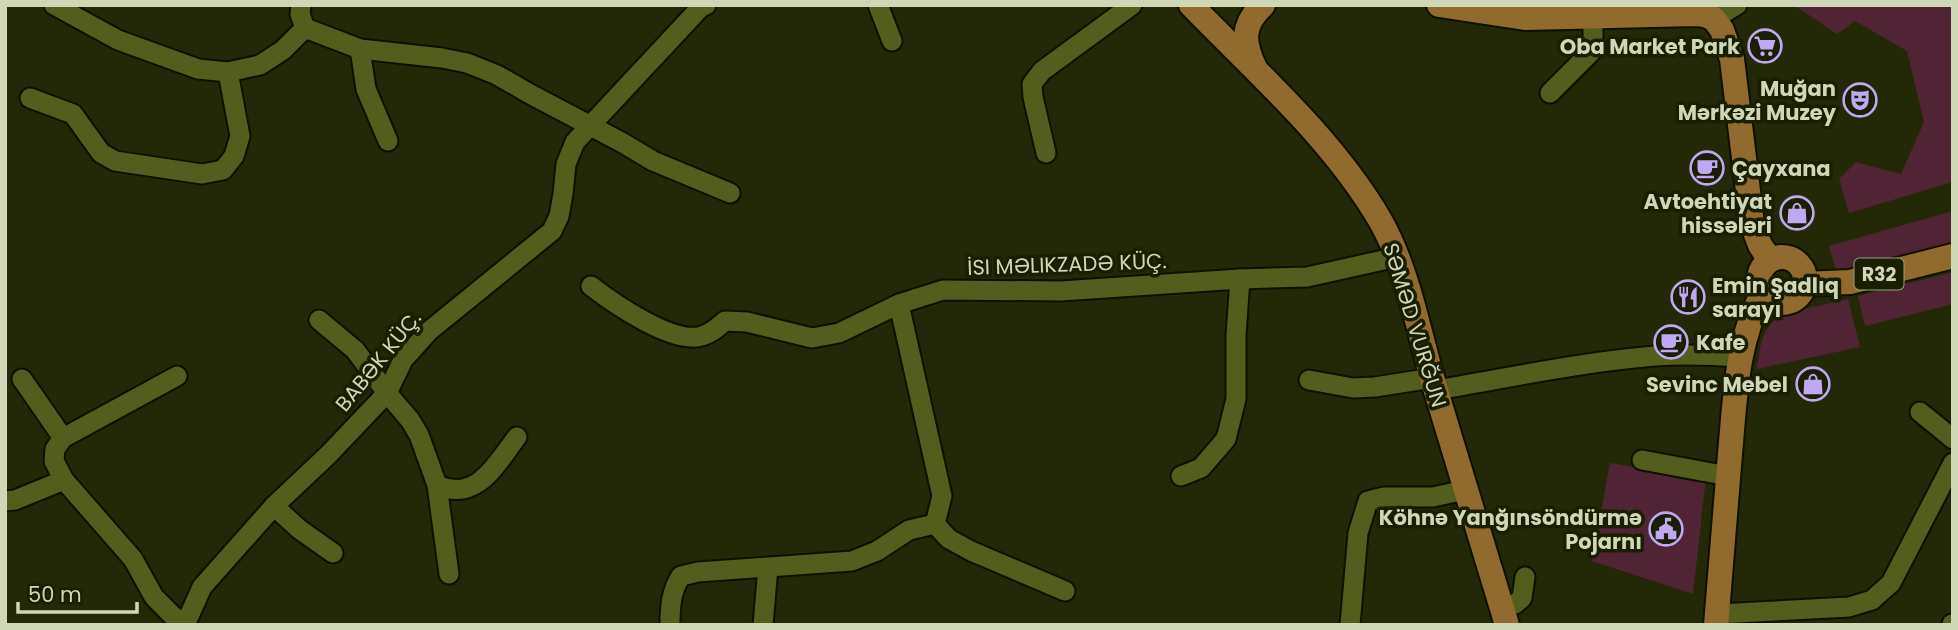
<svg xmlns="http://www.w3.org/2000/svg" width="1958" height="630" font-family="Poppins,sans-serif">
	<rect width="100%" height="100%" fill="#232906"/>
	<g fill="#502434">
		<polygon points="1794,5 1953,5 1953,182 1849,213 1839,179 1856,162 1901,174 1924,122 1907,51 1855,21 1837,34"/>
		<polygon points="1953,211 1953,246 1838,278 1829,246"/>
		<polygon points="1953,272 1953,304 1865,326 1858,296"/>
		<path d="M1848,299L1860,347L1757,369C1760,346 1761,328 1782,314Z"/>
		<polygon points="1610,463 1706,478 1693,594 1592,561"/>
	</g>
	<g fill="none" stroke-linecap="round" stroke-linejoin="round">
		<defs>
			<g id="minor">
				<polyline points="54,5 118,40 198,69 228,72 260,65 283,50 305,28"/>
				<polyline points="301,5 300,14 305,28"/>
				<polyline points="878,5 892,41"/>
				<polyline points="1714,19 1737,5"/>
				<polyline points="305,28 360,49 442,58 467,63 497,75 530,94 623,143 653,161 730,193"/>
				<polyline points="360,49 366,89 388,141"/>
				<polyline points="1550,93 1591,52 1593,46 1593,17"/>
				<polyline points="30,98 73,114 101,153 115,161 202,174 223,170 234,156 240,136 228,72"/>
				<polyline points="1046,153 1033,97 1032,84 1042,71 1132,5"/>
				<path d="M591,286C613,303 673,345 702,336C712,333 718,327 725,321L747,322L812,338L839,333L899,304L943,290L1061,291L1240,279L1307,277L1397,257"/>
				<path d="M319,320L355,350L387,393L410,420L419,435L437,485C477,503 496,464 517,437"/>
				<polyline points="177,376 63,438 55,449 54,461 64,480 133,559 154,597 172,615 185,625"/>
				<polyline points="22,379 63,438"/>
				<polyline points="1309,380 1353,388 1375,387 1432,378"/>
				<path d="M1436,390C1508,378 1581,362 1655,356C1683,354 1712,355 1741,357"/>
				<polyline points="1920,412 1953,439"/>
				<polyline points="1642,460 1728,476"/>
				<polyline points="1181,476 1201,468 1226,439 1236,399 1236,335 1240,279"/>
				<polyline points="437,485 449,574"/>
				<polyline points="5,501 15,500 64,480"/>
				<polyline points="274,506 299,529 333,553"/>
				<polyline points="935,524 949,539 971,551 1065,591"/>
				<polyline points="1501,607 1515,604 1522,598 1525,577"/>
				<polyline points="1717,614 1849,607 1872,600 1891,583 1953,463"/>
				<polyline points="1952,624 1953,624"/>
				<polyline points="185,625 202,587 274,506 328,455 387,393 403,360 429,331 552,231 559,216 563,194 566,164 575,142 701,7 706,5"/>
				<path d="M670,625C670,607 671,591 681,576L698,572L852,561L877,551L909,530L935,524L942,496L899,304"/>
				<polyline points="763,625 768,567"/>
				<polyline points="1350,625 1358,533 1368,501 1384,497 1433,497 1465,490"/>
			</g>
			<g id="major">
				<path d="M1191,5C1257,73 1332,138 1380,220C1409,271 1419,335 1436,391C1459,469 1484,547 1507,625"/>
				<polyline points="1439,5 1525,18 1696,14 1705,15 1714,19 1722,30 1732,59 1752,224 1760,245 1770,260"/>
				<path d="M1255,68C1243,43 1241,25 1263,5"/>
				<circle cx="1782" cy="280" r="23"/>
				<polyline points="1804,284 1850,282 1953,256"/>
				<path d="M1716,625C1721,568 1725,511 1730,454C1735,400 1736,341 1763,293"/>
			</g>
		</defs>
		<use href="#minor" stroke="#0d1001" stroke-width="23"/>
		<use href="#major" stroke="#0d1001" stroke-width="28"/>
		<use href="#minor" stroke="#535e1d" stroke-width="19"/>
		<use href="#major" stroke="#916b2d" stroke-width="24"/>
	</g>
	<defs>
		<symbol id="supermarket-ring" viewBox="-11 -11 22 22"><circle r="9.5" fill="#191f00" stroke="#c0a8f3" stroke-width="1.5"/><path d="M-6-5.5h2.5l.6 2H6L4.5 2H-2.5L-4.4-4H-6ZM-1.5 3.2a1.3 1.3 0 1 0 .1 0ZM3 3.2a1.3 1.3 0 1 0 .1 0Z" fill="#c0a8f3"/></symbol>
		<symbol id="theatre-ring" viewBox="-11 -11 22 22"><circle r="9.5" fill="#191f00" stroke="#c0a8f3" stroke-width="1.5"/><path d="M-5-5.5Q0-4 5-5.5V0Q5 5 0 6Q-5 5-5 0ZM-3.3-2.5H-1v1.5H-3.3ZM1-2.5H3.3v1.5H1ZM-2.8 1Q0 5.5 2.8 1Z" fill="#c0a8f3"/></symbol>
		<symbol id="cafe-ring" viewBox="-11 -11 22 22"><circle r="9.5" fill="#191f00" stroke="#c0a8f3" stroke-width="1.5"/><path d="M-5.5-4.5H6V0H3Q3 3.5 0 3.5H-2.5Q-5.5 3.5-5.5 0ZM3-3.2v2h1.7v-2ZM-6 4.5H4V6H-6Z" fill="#c0a8f3"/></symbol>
		<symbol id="shop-ring" viewBox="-11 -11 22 22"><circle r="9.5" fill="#191f00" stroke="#c0a8f3" stroke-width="1.5"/><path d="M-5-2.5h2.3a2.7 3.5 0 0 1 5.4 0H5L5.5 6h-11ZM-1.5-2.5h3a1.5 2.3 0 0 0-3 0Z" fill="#c0a8f3"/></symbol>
		<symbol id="restaurant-ring" viewBox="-11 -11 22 22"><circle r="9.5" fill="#191f00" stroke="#c0a8f3" stroke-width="1.5"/><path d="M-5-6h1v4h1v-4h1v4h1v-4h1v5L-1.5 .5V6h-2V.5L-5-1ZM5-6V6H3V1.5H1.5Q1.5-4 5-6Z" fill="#c0a8f3"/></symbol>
		<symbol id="civic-ring" viewBox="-11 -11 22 22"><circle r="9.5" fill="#191f00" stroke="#c0a8f3" stroke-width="1.5"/><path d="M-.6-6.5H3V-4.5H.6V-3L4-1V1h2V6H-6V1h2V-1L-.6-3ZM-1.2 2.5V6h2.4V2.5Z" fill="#c0a8f3"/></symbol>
	</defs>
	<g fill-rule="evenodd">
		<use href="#supermarket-ring" x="1746" y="27" width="38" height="38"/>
		<use href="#theatre-ring" x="1841" y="81" width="38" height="38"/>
		<use href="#cafe-ring" x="1688" y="149" width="38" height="38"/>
		<use href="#shop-ring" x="1778" y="194" width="38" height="38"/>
		<use href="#restaurant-ring" x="1669" y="278" width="38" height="38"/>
		<use href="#cafe-ring" x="1652" y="323" width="38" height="38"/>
		<use href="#shop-ring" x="1794" y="365" width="38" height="38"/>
		<use href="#civic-ring" x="1647" y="510" width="38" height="38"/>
	</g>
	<g text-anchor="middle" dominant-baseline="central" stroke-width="7" stroke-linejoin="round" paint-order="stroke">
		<rect fill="#191f00" stroke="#98a07f" stroke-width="2" x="1854.5" y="258.5" width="49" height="31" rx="5"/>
		<g font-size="19" font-weight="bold" fill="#cfd7b6">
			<text x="1879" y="274">R32</text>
		</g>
		<g font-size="21" font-weight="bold" fill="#cfd7b6" stroke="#191f00" text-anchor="end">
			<text x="1740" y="46">Oba Market Park</text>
			<text x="1836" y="88">Muğan<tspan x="1836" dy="24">Mərkəzi Muzey</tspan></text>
			<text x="1732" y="168" text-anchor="start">Çayxana</text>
			<text x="1772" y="201">Avtoehtiyat<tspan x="1772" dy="24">hissələri</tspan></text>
			<text x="1712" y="285" text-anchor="start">Emin Şadlıq<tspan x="1712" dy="24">sarayı</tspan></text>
			<text x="1696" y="342" text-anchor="start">Kafe</text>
			<text x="1788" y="384">Sevinc Mebel</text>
			<text x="1642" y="517">Köhnə Yanğınsöndürmə<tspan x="1642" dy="24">Pojarnı</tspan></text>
		</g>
		<g font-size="21" fill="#cfd7b6" stroke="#191f00">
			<text transform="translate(1067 264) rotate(-2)">İSI MƏLIKZADƏ KÜÇ.</text>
			<text transform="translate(1415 325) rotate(73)">SƏMƏD VURĞUN</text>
			<text transform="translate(378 361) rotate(-51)">BABƏK KÜÇ.</text>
		</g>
	</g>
	<rect width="1958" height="630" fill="none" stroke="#cfd7b6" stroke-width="14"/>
	<path d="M18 602v10h119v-10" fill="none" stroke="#cfd7b6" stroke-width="3.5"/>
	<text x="28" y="602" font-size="21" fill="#cfd7b6" stroke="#191f00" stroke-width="5" paint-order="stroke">50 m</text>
</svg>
